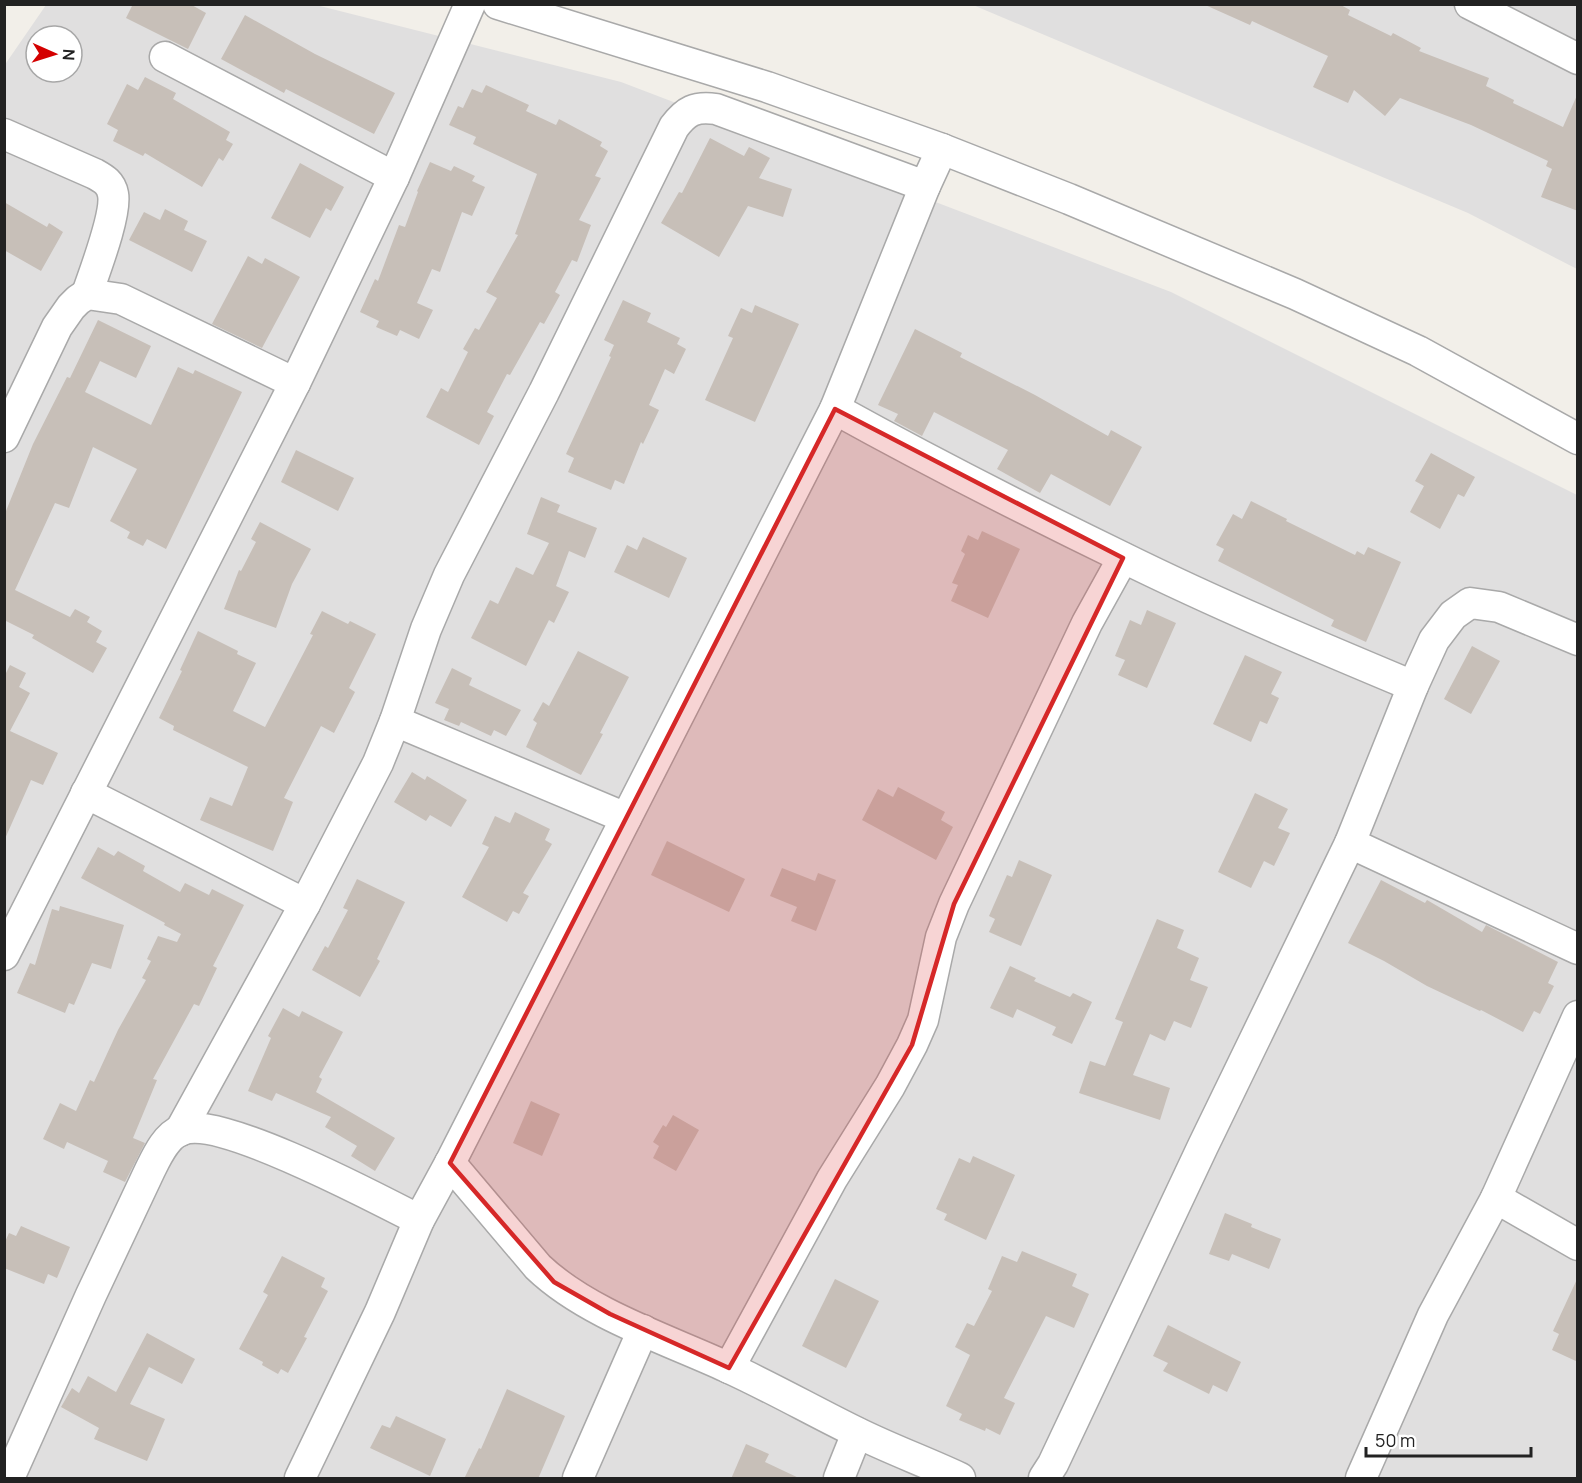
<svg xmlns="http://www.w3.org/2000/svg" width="1582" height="1483" font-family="Manrope,sans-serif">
	<rect width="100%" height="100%" fill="#f2efe9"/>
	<g fill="#e0dfdf" fill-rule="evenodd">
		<path d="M46,5H316L621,82L1171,292L1577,495V1478H5L4,66ZM36,36H72V72H36Z"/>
		<polygon points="973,5 1577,5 1577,269 1468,213"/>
	</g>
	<g fill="#c7bfb8">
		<polygon points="133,4 190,4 206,13 188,49 126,18"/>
		<polygon points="1203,4 1339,4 1350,10 1348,15 1391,36 1393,33 1421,48 1419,51 1489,78 1486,86 1514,100 1513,103 1563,127 1578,93 1578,211 1541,197 1552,169 1546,166 1548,161 1471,125 1400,98 1385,116 1354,90 1348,103 1313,87 1328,56 1252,21 1250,25"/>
		<polygon points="245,15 315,54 395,93 374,134 286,89 284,93 221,59"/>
		<polygon points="145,77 176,93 173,99 230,132 226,140 233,144 223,161 219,158 202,187 145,153 143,156 113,141 118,130 107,124 127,84 138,90"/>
		<polygon points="486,85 529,105 526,111 556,125 559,119 602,142 600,146 608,151 595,176 601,178 579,220 591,225 577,262 572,260 555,292 560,295 544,324 540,322 510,375 507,374 487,412 494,416 479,445 426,417 441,388 448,392 468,352 463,349 475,328 479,330 497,298 486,292 518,235 515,234 537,174 473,144 476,137 449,125 458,106 463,108 472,89 482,93"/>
		<polygon points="710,138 744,156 749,147 770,158 759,178 792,189 783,217 748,206 719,257 661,223 679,192 682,193"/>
		<polygon points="430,162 451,171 454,166 475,176 472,181 485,187 472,216 462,212 440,272 432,269 417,303 433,310 419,339 400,330 397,336 376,327 379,321 360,312 375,279 378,281 399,225 405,227 418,192 417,191"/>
		<polygon points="300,163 344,187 331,211 326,208 310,238 271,218"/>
		<polygon points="4,202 47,227 49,223 63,232 41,271 4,250"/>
		<polygon points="165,209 188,221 184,230 207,241 192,272 129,240 144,212 160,220"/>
		<polygon points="248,256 262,264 265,258 300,277 262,348 212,324"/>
		<polygon points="623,300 651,313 647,322 680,338 677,344 686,349 674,374 665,369 649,405 659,410 643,444 641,442 624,484 615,480 611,490 568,472 574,458 566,454 611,357 609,356 614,345 604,340"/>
		<polygon points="755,305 799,324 755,422 705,400 733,338 728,336 741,308 752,313"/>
		<polygon points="98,320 151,346 136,378 100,361 85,392 151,425 178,367 193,374 195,370 242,392 166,549 147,539 143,546 127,538 130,532 110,521 137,469 93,447 69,508 55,503 15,590 70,617 75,609 90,617 87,622 102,631 96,642 107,648 93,673 32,638 34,635 4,620 4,516 33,444 67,377 70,378"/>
		<polygon points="915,329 962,353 960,357 1035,395 1108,436 1111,430 1142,447 1110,506 1051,474 1040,493 997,469 1008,450 934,412 922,436 894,421 898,414 878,405"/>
		<polygon points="296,450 354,478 338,511 281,482"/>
		<polygon points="1431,453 1475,477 1464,497 1458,494 1440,529 1410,512 1424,486 1415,481"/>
		<polygon points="541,497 560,505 557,512 597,528 585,558 569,551 556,586 569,592 554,623 549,620 526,666 471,638 490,600 498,604 516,567 533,575 549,543 527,534"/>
		<polygon points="1251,501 1287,519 1286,521 1355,555 1357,551 1364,555 1368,547 1401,562 1366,642 1331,626 1334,620 1218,561 1224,549 1216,545 1233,514 1242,519"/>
		<polygon points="260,522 311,549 292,584 276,628 224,609 239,570 241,571 256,542 251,539"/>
		<polygon points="982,531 1020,549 988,618 951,601 958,585 952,583 965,554 961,551 968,535 978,540"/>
		<polygon points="643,537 687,558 669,598 614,572 627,545 637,550"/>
		<polygon points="1147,610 1176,623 1147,688 1118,675 1125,660 1115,656 1130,620 1141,625"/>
		<polygon points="322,611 348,624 350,621 376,634 349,688 355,692 334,733 321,726 284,798 293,802 273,851 200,820 210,797 232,806 248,767 173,730 174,726 159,718 182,671 180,670 198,631 238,651 237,654 256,663 233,711 265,727 313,635 310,634"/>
		<polygon points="1472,646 1500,661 1471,714 1444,699"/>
		<polygon points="578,651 629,677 600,733 603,734 581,775 526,747 537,723 533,720 543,702 549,706"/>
		<polygon points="1245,655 1282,672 1271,694 1279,698 1267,724 1260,721 1251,742 1213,724"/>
		<polygon points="10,665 26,673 19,687 30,693 10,731 58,753 43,785 31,780 4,841 4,677"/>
		<polygon points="452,668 472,678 469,685 521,710 506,736 494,730 491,736 461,722 459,726 444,720 449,709 435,703"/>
		<polygon points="412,772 425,780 427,776 467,800 451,827 430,815 426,821 394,802"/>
		<polygon points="898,787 945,812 941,820 953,827 936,860 862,820 878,789 893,797"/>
		<polygon points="1255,793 1288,809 1278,828 1290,833 1274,866 1264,861 1251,888 1218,872"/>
		<polygon points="515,812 550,829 545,840 552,844 523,893 529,896 519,914 513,911 507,922 462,897 489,847 482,844 495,816 510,823"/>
		<polygon points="667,841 745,879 729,912 651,875"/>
		<polygon points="98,847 114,856 118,851 145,866 143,871 180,892 185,883 209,895 212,889 244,905 213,966 217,968 199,1006 194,1004 153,1079 157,1080 133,1138 145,1143 125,1182 103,1172 108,1161 67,1142 64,1149 43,1139 60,1103 76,1111 90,1080 94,1082 118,1030 146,980 142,978 151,961 147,959 158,936 177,942 181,934 164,925 165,923 81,878"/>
		<polygon points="1019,860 1052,875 1021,946 989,932 995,919 989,916 1007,875 1012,877"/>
		<polygon points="782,868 815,881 818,873 836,880 816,931 791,921 797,907 770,896"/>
		<polygon points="357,879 405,902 377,959 380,961 360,997 312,970 325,946 328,948 348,910 343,908"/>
		<polygon points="1381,880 1425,903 1427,900 1482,932 1486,925 1558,962 1548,983 1554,986 1540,1014 1534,1011 1523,1032 1481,1010 1480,1011 1427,986 1384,961 1348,943"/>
		<polygon points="60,906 124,925 111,969 92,963 74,1005 69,1003 65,1013 17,993 30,963 35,965 52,909 59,911"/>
		<polygon points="1157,919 1184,930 1177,948 1199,958 1190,980 1208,987 1191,1028 1174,1021 1165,1041 1150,1034 1133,1075 1170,1088 1160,1120 1079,1093 1090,1061 1105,1066 1123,1022 1115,1019"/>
		<polygon points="1010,966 1036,978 1034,981 1070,997 1073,993 1092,1002 1072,1044 1052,1035 1056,1027 1017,1009 1013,1018 990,1008"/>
		<polygon points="283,1008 299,1017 302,1011 343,1032 319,1077 322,1079 316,1092 395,1138 375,1171 351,1156 357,1146 325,1127 331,1117 276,1093 272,1101 248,1091 271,1038 268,1036"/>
		<polygon points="531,1101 560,1114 542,1156 513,1143"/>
		<polygon points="673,1115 699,1130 676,1171 653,1158 659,1146 653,1142 663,1125 666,1127"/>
		<polygon points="973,1156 1015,1175 986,1240 944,1220 947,1214 936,1209 959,1158 970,1163"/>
		<polygon points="1225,1213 1252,1224 1251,1227 1281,1239 1269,1269 1232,1254 1229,1261 1209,1254"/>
		<polygon points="21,1226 70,1247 57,1278 48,1274 44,1284 4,1268 4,1244 9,1233 16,1236"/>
		<polygon points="1022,1251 1077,1274 1072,1286 1089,1294 1074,1328 1046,1316 1004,1398 1015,1403 1000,1435 986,1428 985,1431 959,1420 962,1414 946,1406 970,1355 955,1347 967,1323 974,1326 992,1291 988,1289 1002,1256 1017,1262"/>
		<polygon points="282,1256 325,1278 321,1287 328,1291 304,1337 307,1338 288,1373 281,1369 278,1374 262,1365 263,1362 239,1349 268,1295 263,1292"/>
		<polygon points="1578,1277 1578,1362 1552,1350 1559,1334 1553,1331"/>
		<polygon points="835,1279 879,1301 846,1368 802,1346"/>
		<polygon points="1168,1325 1241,1362 1227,1392 1213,1385 1209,1394 1163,1371 1168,1363 1153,1356"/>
		<polygon points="147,1333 195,1359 182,1384 149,1367 130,1404 165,1419 147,1461 94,1439 99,1428 61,1407 72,1388 79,1393 88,1376 116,1392"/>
		<polygon points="507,1389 565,1416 538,1479 464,1479 479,1448 481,1449"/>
		<polygon points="396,1416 446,1439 430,1476 370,1448 382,1425 390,1428"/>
		<polygon points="746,1444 769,1454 765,1462 801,1479 731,1479"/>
	</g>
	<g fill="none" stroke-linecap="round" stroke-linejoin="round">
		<defs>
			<g id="minor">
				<polyline points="498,4 767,87 942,149 1069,199 1295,294 1418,351 1578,439"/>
				<polyline points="1470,4 1578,59"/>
				<polyline points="165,57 394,177"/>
				<path d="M4,134L95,174C104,179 111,183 113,194C117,214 94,273 87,294"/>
				<path d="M835,409C929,461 1025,510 1122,557C1217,604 1315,645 1413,686"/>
				<polyline points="4,437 57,327 71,307 78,300 87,294 121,299 295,383"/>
				<polyline points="395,721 626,818"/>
				<polyline points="86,793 305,904"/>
				<polyline points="1350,843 1578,949"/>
				<polyline points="4,955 295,383 394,177 470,4"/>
				<path d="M180,1131L305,904L378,763L395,721L426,629L449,575L544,392L674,127C686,111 695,106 716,109L925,186"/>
				<path d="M450,1163L538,1267C586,1313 666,1339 727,1367C771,1387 813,1411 856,1432C890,1449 926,1462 960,1478"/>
				<polyline points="1496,1198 1578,1245"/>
				<polyline points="729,1368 832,1179 890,1086 912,1045 923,1020 941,937 954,904 1087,623 1123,558"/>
				<path d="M9,1478L91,1295L150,1170C157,1156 166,1136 181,1130C220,1115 378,1199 419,1220"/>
				<polyline points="300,1478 380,1312 419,1220 450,1163 835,409 925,186 942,149"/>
				<polyline points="578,1478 643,1330"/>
				<polyline points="839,1478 857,1433"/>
				<polyline points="1044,1478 1053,1464 1203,1146 1350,843 1413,686 1434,640 1453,615 1470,603 1499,607 1578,640"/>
				<polyline points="1361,1478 1433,1315 1496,1198 1578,1016"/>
			</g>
		</defs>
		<use href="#minor" stroke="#a9a9a9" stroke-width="33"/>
		<use href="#minor" stroke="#fff" stroke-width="30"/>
	</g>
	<path fill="#d62828" fill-opacity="0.2" stroke="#d62828" stroke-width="4.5" stroke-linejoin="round" d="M835,409L1123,558L954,904L912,1045L729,1368L610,1314L554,1282L450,1163Z"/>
	<rect width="1582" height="1483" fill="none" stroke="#222222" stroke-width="12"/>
	<g transform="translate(54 54) rotate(93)"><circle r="28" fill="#ffffff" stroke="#a7a7a7" stroke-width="1.5"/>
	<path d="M0-4.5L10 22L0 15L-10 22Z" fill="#d40000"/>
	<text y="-9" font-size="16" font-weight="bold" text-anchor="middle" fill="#222222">N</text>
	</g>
	<path d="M1366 1447v9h165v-9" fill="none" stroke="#222222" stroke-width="3"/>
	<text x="1375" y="1447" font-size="18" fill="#222222" stroke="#ffffff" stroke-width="4.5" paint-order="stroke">50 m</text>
</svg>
